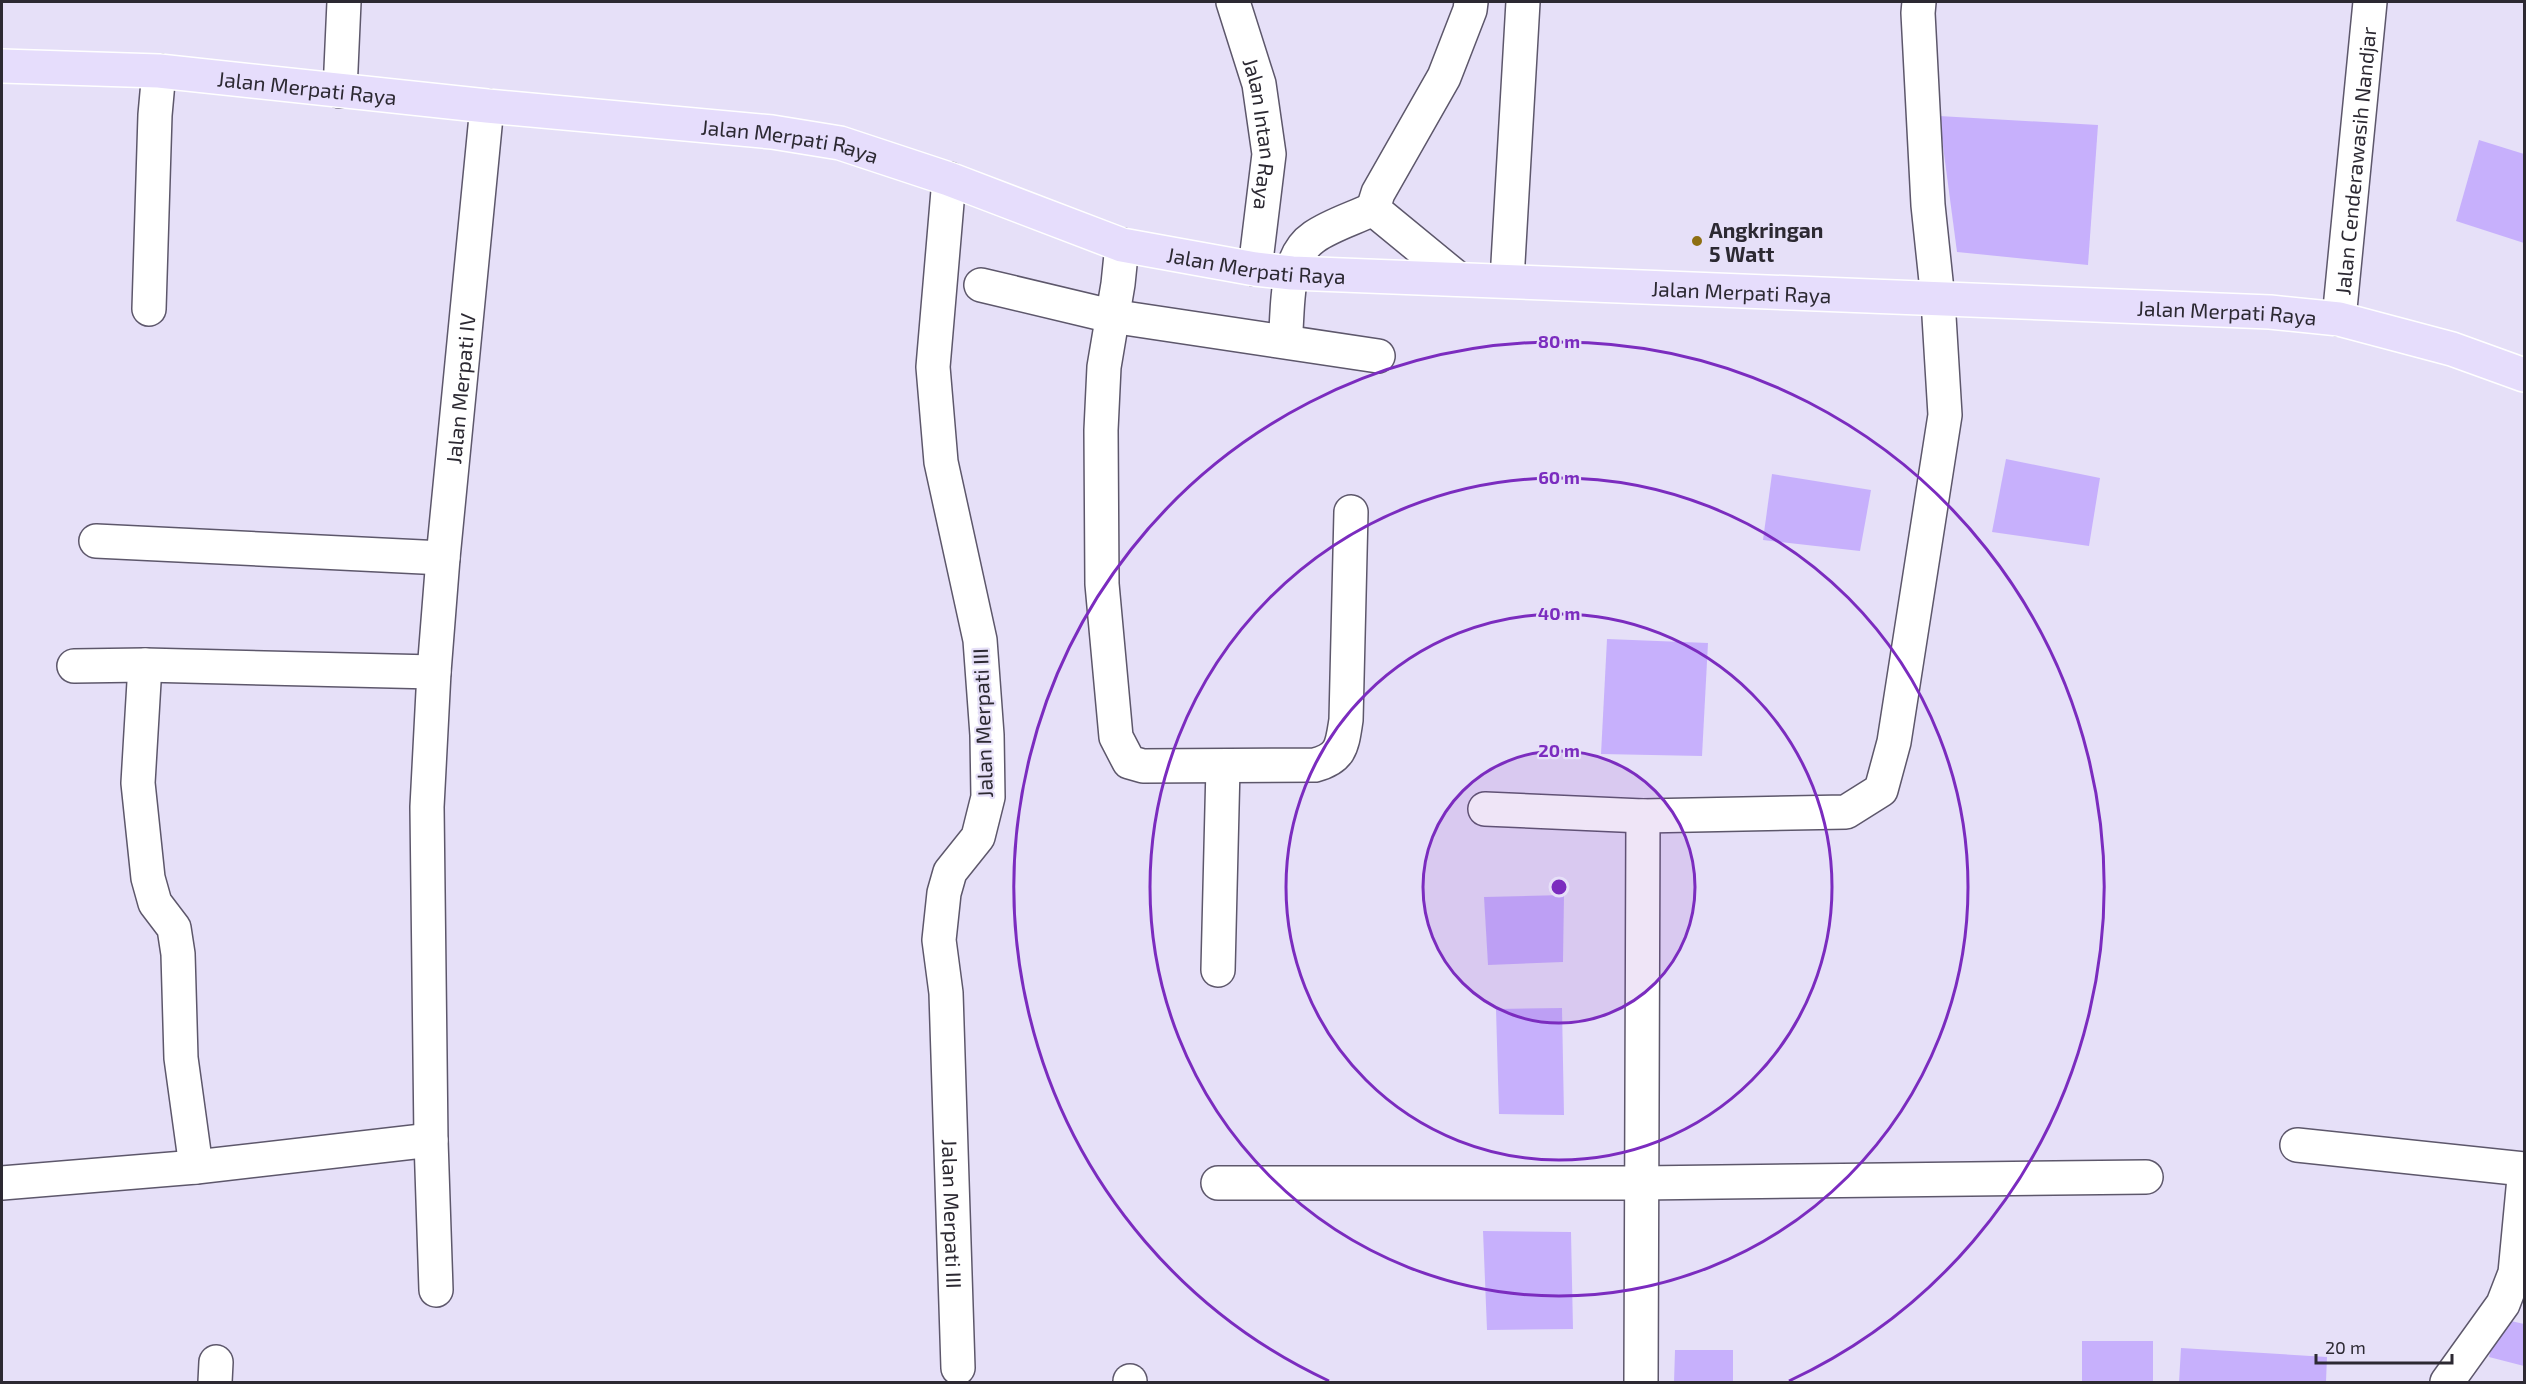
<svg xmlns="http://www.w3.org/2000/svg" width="2526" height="1384" font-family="'Exo 2',sans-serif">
	<rect width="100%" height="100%" fill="#e6e0f8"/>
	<g fill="#c7b0fc">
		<polygon points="1939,116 2098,125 2088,265 1957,252"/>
		<polygon points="2479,140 2524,154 2524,243 2456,221"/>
		<polygon points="2006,459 2100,478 2089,546 1992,532"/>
		<polygon points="1772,474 1871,490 1860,551 1763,540"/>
		<polygon points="1607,639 1708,643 1702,756 1601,754"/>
		<polygon points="1564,895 1563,962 1488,965 1484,897"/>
		<polygon points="1562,1008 1564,1115 1499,1114 1496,1009"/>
		<polygon points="1483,1231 1571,1232 1573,1329 1487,1330"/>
		<polygon points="2498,1318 2524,1324 2524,1366 2489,1357"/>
		<rect x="2082" y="1341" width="71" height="41"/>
		<polygon points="2181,1348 2327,1357 2326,1382 2179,1382"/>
		<polygon points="1675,1350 1733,1350 1733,1382 1674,1382"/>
	</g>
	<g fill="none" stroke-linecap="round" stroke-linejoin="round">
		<defs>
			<g id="minor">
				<path id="s1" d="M1233,2L1259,84L1269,154L1255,269"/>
				<polyline points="340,91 344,2"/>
				<path id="s2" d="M949,179L933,367L941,462L980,640L987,735L988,797L978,837L950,872L944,893L939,940L946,993L958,1368"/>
				<path d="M1122,245L1118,284L1104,367L1101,430L1102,584L1116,737L1129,762L1143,766L1315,765C1342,758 1342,745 1346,720L1351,512"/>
				<polyline points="1457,278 1373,209 1378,193 1444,77 1470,10 1471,2"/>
				<polyline points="1507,280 1523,2"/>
				<polyline points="981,285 1111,316 1378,356"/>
				<polyline points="149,309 155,115 159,71"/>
				<path id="s3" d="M2339,319L2370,2"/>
				<path d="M1285,341C1289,309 1283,258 1314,237C1331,225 1355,218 1373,209"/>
				<polyline points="96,541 443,558"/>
				<polyline points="145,665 138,783 148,878 155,903 174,928 178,954 181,1058 196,1167"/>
				<polyline points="74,666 145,665 434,672"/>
				<polyline points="1485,809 1643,816 1846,812 1881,790 1894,742 1945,415 1938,300 1928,205 1918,13 1919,2"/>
				<polyline points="1218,970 1223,767"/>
				<polyline points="2297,1145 2524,1169"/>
				<polyline points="2,1183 196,1167 431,1140"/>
				<polyline points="1218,1183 1641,1183 2146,1177"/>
				<path id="s4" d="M436,1290L431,1140L427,807L434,672L443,558L487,106"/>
				<polyline points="1130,1381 1130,1382"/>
				<polyline points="215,1382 216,1362"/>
				<polyline points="1641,1382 1643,816"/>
				<polyline points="2447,1382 2503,1304 2515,1273 2524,1178"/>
			</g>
			<g id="major">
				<path id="s5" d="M2,66L159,71L487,106L772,132L840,143L949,179L1122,245L1255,269L1292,273L2270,312L2339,319L2452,349L2524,375"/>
			</g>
		</defs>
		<use href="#minor" stroke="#5d576b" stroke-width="36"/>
		<use href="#major" stroke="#fff" stroke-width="36"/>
		<use href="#minor" stroke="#fff" stroke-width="33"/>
		<use href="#major" stroke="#e6ddfc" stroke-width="33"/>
	</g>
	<circle cx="1559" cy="887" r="136" fill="#7b2cbf" fill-opacity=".12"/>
	<g fill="none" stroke="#7b2cbf" stroke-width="3">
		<circle cx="1559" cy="887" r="136"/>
		<circle cx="1559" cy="887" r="273"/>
		<circle cx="1559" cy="887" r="409"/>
		<path d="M1329 1381A545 545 0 1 1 1789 1381"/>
	</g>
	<circle fill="#8e6f12" stroke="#e6e0f8" stroke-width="2" cx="1697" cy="241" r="6"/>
	<g text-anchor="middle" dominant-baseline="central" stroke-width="4.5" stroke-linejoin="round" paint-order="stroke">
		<g font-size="21" fill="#2c2932" stroke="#e6e0f8">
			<text stroke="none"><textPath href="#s5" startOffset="306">Jalan Merpati Raya</textPath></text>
			<text stroke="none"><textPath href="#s1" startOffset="136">Jalan Intan Raya</textPath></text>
			<text stroke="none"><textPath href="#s5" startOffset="792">Jalan Merpati Raya</textPath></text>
			<text stroke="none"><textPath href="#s3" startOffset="159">Jalan Cenderawasih Nandjar</textPath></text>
			<text stroke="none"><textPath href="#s5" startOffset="1278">Jalan Merpati Raya</textPath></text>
			<text stroke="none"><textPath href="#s5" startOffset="1764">Jalan Merpati Raya</textPath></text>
			<text stroke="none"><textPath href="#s5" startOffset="2250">Jalan Merpati Raya</textPath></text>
			<text stroke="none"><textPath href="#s4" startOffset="903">Jalan Merpati IV</textPath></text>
			<text transform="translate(982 723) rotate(-92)">Jalan Merpati III</text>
			<text stroke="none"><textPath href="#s2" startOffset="1053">Jalan Merpati III</textPath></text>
		</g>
		<g font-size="21" font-weight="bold" fill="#2c2932" stroke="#e6e0f8" text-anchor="start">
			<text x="1709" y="229">Angkringan<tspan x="1709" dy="24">5 Watt</tspan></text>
		</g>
	</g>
	<circle cx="1559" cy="887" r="9" fill="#7b2cbf" stroke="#e6e0f8" stroke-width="3"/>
	<g font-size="18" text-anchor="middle" font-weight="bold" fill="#7b2cbf" stroke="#e6e0f8" stroke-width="4.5" stroke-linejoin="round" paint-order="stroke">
		<text x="1559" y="348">80 m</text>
		<text x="1559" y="484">60 m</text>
		<text x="1559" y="620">40 m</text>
		<text x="1559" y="757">20 m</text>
	</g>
	<rect width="2526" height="1384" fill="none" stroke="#2c2932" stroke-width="6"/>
	<path d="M2316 1354v9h136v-9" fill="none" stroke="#2c2932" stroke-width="3"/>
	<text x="2325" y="1354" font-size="18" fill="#2c2932" stroke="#e6e0f8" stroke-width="4.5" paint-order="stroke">20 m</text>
</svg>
